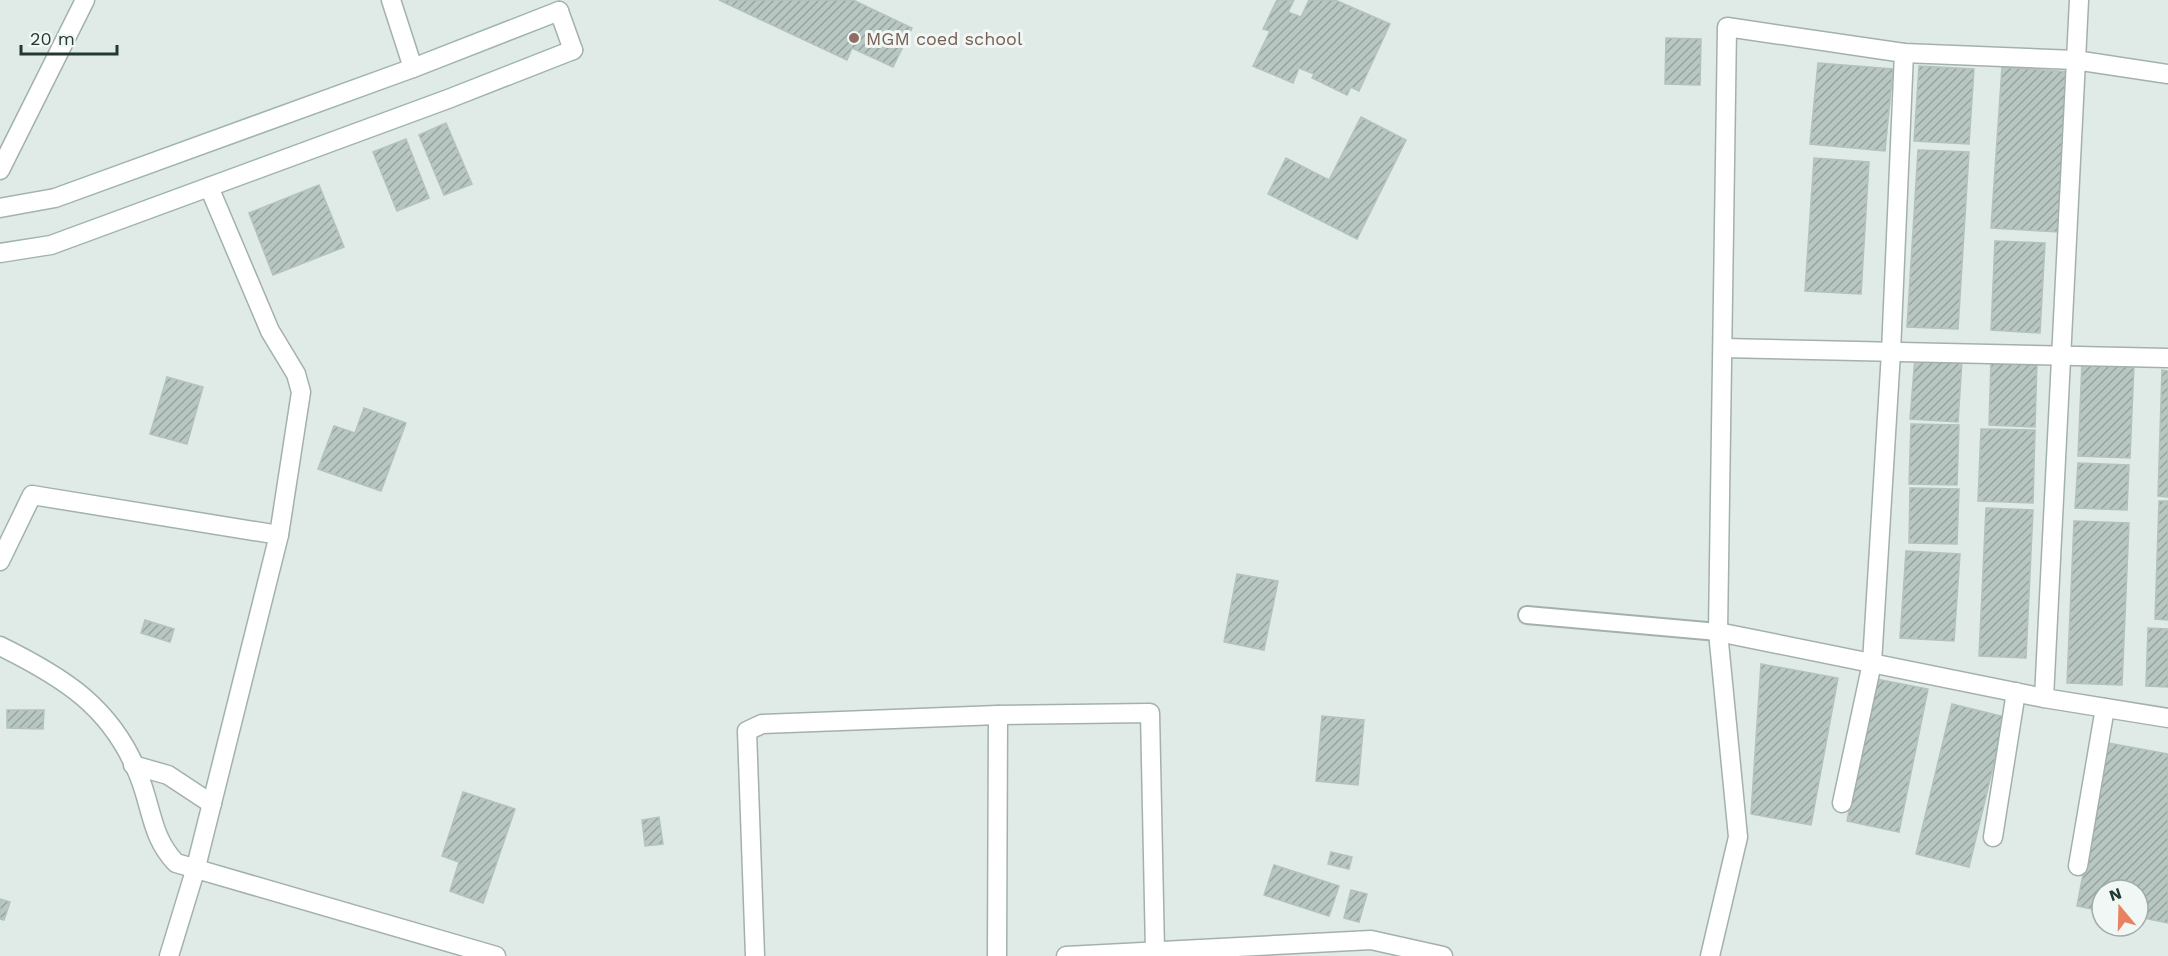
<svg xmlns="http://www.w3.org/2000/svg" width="2168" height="956" font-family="'Work Sans',sans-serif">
	<defs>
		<pattern id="building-hatch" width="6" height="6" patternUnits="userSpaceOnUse" patternTransform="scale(1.5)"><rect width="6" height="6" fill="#b9c7c2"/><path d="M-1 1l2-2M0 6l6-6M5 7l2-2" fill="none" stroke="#96a39e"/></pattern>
	</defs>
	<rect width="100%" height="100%" fill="#e0eae6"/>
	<g fill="url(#building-hatch)" stroke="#b3c3bc" stroke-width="1.5">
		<polygon points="719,0 853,0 912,28 893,67 852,48 847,60"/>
		<polygon points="1277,0 1294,0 1288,12 1301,17 1309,0 1335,0 1390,24 1359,91 1351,87 1347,95 1312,78 1314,74 1299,68 1293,83 1253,66 1270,31 1263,29"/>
		<polygon points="1666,38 1701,39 1700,85 1665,84"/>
		<polygon points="1818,63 1893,69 1885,151 1810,144"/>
		<polygon points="1919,66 1974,69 1969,144 1914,141"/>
		<polygon points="2002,67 2070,72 2059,232 1991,228"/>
		<polygon points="1361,117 1406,140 1357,239 1268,194 1286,158 1329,180"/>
		<polygon points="446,123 472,184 444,195 419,135"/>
		<polygon points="406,139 429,198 397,211 373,152"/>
		<polygon points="1918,150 1969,152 1958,329 1907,327"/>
		<polygon points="1814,158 1869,162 1861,294 1805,291"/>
		<polygon points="319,185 344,247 273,275 249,213"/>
		<polygon points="1995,241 2045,243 2040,333 1991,330"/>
		<polygon points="1915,357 1962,360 1958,422 1910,419"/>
		<polygon points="1991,361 2037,362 2035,427 1989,425"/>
		<polygon points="2082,362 2134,364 2130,458 2078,456"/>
		<polygon points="2162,370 2168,371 2168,497 2158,496"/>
		<polygon points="167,377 203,387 187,444 150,434"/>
		<polygon points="364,408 406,423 381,491 318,469 334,426 355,433"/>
		<polygon points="1911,424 1959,425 1957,485 1909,484"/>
		<polygon points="1981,429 2035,430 2033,503 1978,501"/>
		<polygon points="2078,463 2129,465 2127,510 2075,508"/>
		<polygon points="1910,488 1959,489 1957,544 1909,543"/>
		<polygon points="2159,501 2168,501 2168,620 2155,619"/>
		<polygon points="1986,508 2033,510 2026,658 1979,656"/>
		<polygon points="2074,521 2129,523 2122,685 2067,683"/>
		<polygon points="1906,551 1960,554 1954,641 1900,638"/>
		<polygon points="1237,574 1278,581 1264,650 1224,642"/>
		<polygon points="145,620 174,629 170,642 141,633"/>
		<polygon points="2148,628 2168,629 2168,687 2146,686"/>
		<polygon points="1761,664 1838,678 1811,825 1751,814"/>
		<polygon points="1876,679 1928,689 1899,832 1847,821"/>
		<polygon points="1952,704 2005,717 1969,867 1916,854"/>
		<polygon points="7,710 44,710 43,729 7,728"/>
		<polygon points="1322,716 1364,720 1358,785 1316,781"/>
		<polygon points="2108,743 2168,754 2168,923 2138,917 2138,890 2102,890 2102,911 2077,906"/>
		<polygon points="463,792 515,809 483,903 450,891 459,862 442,856"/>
		<polygon points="659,817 663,844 645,846 642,820"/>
		<polygon points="1331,852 1352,857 1349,869 1328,864"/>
		<polygon points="1274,865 1339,886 1329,916 1264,895"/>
		<polygon points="1351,890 1367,894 1359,922 1344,918"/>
		<polygon points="0,899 10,902 4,920 0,919"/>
	</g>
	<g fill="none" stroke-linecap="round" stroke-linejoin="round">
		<defs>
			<polyline id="service" points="1527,615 1718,632"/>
			<g id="minor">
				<polyline points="391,0 413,68"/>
				<polyline points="0,170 85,0"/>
				<polyline points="209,187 270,331 296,374 301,392 279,535"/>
				<polyline points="1723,348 2168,358"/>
				<polyline points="0,561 32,495 279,535 195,871 169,956"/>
				<polyline points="1718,632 2044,698 2168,718"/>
				<path d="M0,646C63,677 112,707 139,776C152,808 151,837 176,863L496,956"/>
				<polyline points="2044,698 2079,0"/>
				<polyline points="133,765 168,775 212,804"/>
				<polyline points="1842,803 1872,663 1891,352 1904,53"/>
				<polyline points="1993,837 2016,692"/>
				<polyline points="2078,866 2105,708"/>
				<polyline points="755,956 747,731 762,724 998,715 1150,713 1155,951"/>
				<polyline points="997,956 998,715"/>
				<polyline points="1066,956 1371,940 1443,956"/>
				<polyline points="1710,956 1738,837 1718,632 1727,27 1904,53 2075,60 2168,74"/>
			</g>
			<polyline id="tertiary" points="559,11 573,50"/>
			<g id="secondary">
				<polyline points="0,208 55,198 413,68 559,11"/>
				<polyline points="0,253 51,245 448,99 573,50"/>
			</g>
		</defs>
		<use href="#service" stroke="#a3b1ad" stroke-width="20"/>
		<use href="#minor" stroke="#a3b1ad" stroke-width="21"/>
		<use href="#tertiary" stroke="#a3b1ad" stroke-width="21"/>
		<use href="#secondary" stroke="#a0b5ad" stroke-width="21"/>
		<use href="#service" stroke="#fff" stroke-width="16"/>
		<use href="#minor" stroke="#fff" stroke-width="18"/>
		<use href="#tertiary" stroke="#fff" stroke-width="18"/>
		<use href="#secondary" stroke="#fff" stroke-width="18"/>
	</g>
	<circle fill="#8d6e63" stroke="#f0f7f4" stroke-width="2" cx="854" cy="38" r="6"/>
	<g text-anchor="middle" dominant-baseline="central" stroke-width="6" stroke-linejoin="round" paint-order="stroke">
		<g font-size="18" fill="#785e54" stroke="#f0f7f4" text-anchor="start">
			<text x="866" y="38">MGM coed school</text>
		</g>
	</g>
	<g transform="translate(2120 908) rotate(341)"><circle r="28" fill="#f0f7f4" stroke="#9eaba7" stroke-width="1.5"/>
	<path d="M0-4.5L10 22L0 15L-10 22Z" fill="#e88260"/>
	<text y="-9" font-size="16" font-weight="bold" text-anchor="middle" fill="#223933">N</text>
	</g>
	<path d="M21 45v9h96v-9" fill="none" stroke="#223933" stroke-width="3"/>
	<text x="30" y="45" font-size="18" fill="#223933" stroke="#f0f7f4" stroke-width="4.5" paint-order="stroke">20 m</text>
</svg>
